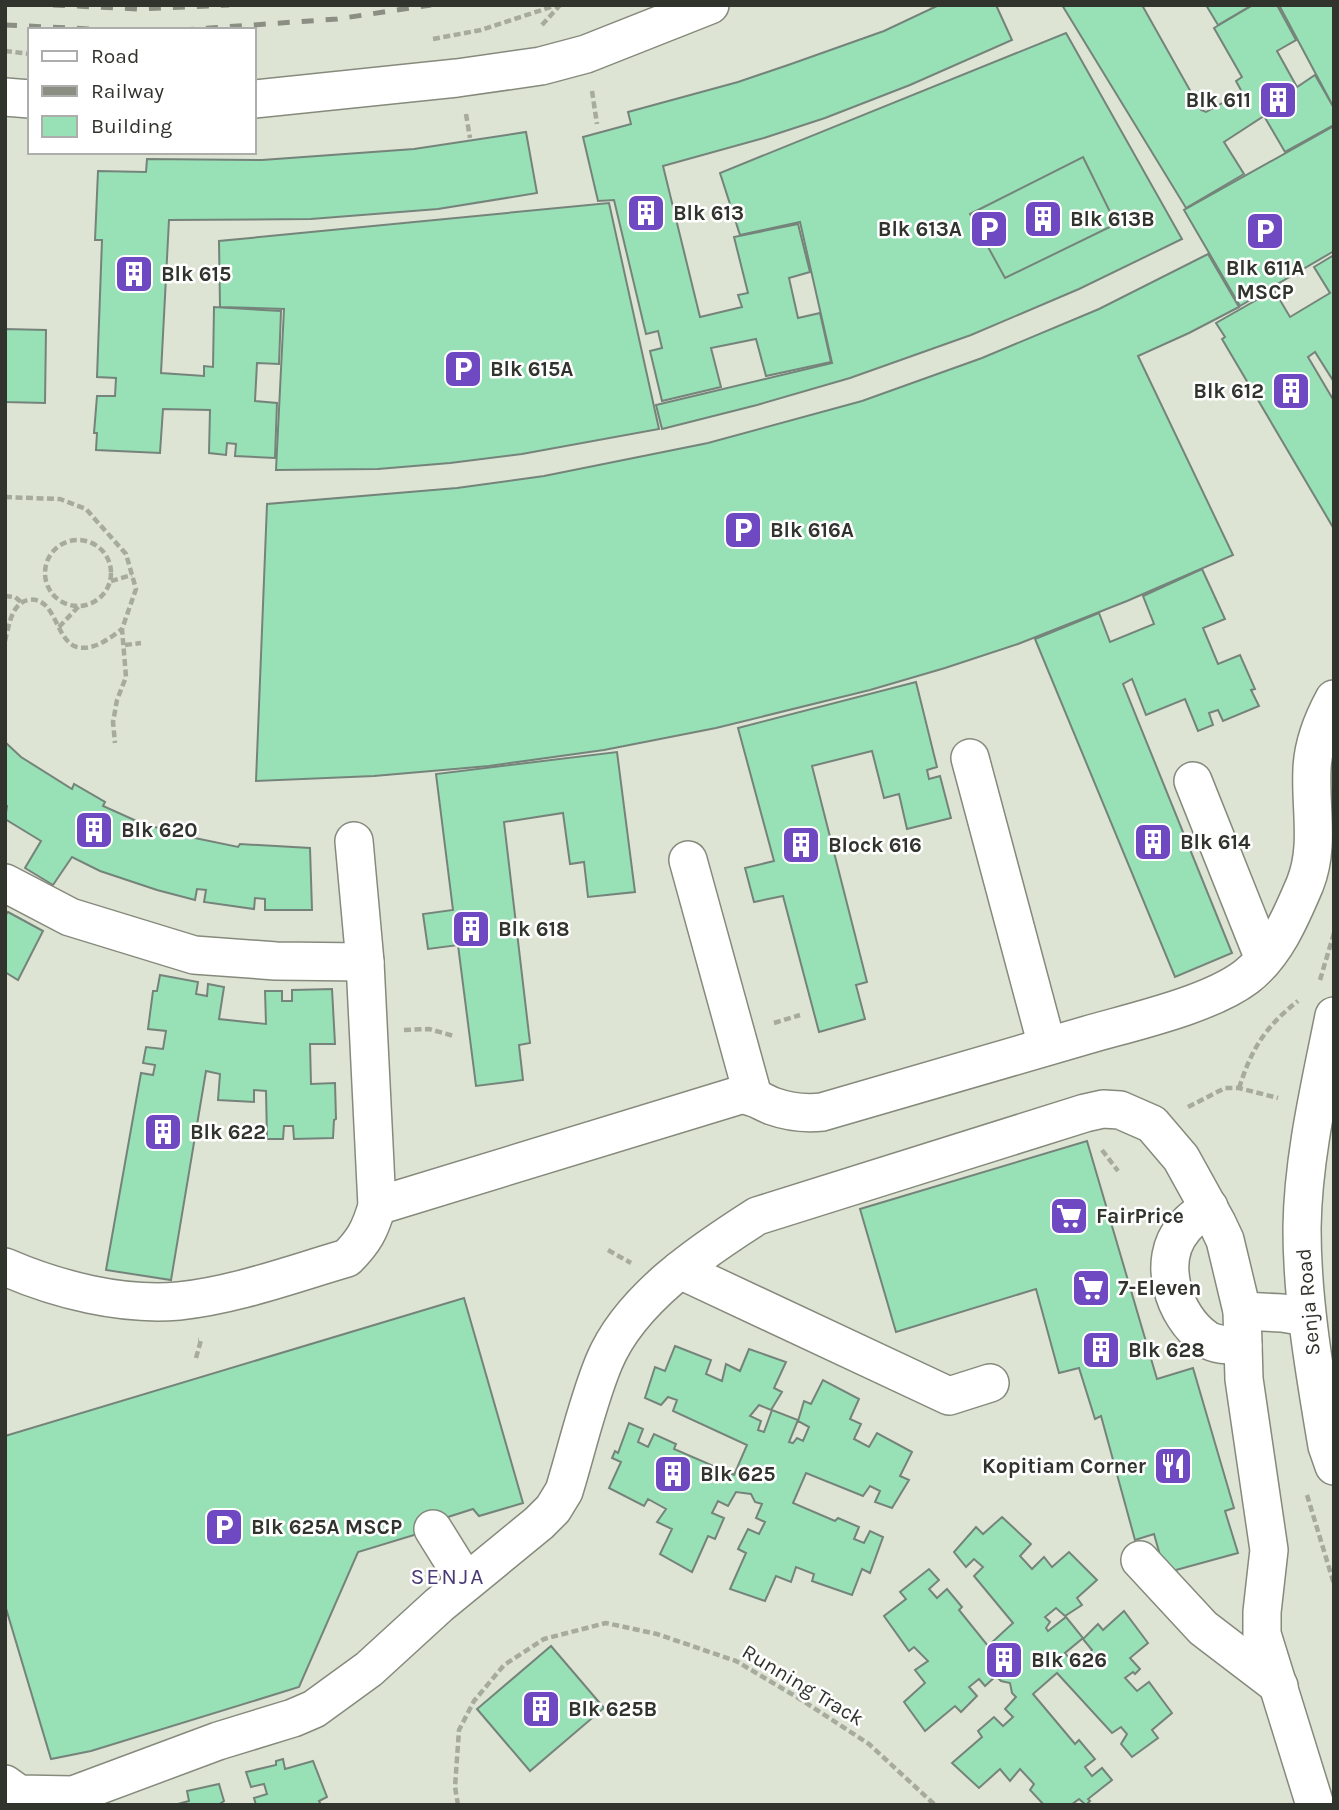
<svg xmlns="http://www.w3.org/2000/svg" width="1339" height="1810" font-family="Karla,sans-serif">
	<rect width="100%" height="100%" fill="#dee4d4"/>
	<g fill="#98e0b5" stroke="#75847b" stroke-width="2">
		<polygon points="996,5 1012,40 910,85 825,118 764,138 663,166 700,317 742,307 738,295 748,293 734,237 798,224 810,272 789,278 798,318 820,313 831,362 766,376 756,339 711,348 721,387 662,401 650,351 662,348 658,331 646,334 614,200 598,201 583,137 631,124 628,112 738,82 791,64 884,31 939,5"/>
		<polygon points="1062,5 1142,5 1201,110 1206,112 1242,92 1236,81 1242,77 1214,28 1253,5 1277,5 1296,40 1277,51 1297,87 1315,75 1334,108 1334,125 1285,152 1264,116 1224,142 1244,174 1186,208"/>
		<polygon points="1206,5 1252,5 1218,25"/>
		<polygon points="1279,5 1334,5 1334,108"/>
		<polygon points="1066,33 1182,239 1079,289 971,335 850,378 757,405 662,429 656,405 832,363 800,222 740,235 720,173"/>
		<polygon points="1334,126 1334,251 1240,306 1184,210"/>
		<polygon points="526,132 537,193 438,209 311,219 169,220 161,373 204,376 204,366 213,367 214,307 281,311 279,364 257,363 255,401 277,403 275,458 235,456 236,444 227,443 226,455 209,453 210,410 163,409 160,453 96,450 97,433 94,433 97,396 115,396 116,378 97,377 102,240 95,240 98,171 146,172 147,159 262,160 414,149"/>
		<polygon points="1083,157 1116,224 1005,278 970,214"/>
		<polygon points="609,203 659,429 522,454 450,463 378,469 276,470 284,309 220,307 219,241"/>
		<polygon points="1208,254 1239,307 1189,333 1138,356 1233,555 1127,601 1018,644 945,668 870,690 716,728 604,750 489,766 374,776 256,781 267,504 457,488 544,476 708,443 862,401 982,358 1099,309"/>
		<polygon points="1334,255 1334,382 1315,352 1308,357 1334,401 1334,529 1222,339 1225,337 1216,323 1274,290 1290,317 1330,293 1314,267"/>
		<polygon points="5,329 46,330 45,403 5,402"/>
		<polygon points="1202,569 1225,619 1203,628 1218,664 1240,655 1255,689 1251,690 1259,706 1223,721 1218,710 1209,713 1213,725 1198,731 1185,699 1146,715 1132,679 1123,684 1232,953 1175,977 1035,639 1099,613 1110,642 1154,624 1143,596"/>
		<polygon points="916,682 937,767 927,770 929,779 940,776 951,818 907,829 899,794 884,798 872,751 812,766 867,982 856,985 865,1019 819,1032 783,896 754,902 745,868 774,861 738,728"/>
		<polygon points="5,742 21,757 72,789 74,784 105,802 103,806 141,823 190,837 238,847 240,844 310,848 312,910 265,910 265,899 255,898 254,909 204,902 206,890 197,889 195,900 157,890 100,871 72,857 53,885 25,868 41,841 5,819 7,806 5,805"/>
		<polygon points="617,752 635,892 588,897 584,862 570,864 563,813 504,822 530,1043 519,1045 523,1080 476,1086 458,945 428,949 423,914 453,910 436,774"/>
		<polygon points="8,912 43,931 18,980 5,972 5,916"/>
		<polygon points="160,975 198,982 196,994 207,996 208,984 224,987 219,1019 266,1024 265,991 282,991 282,1001 292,1001 292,990 332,989 335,1044 310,1044 311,1084 335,1083 336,1119 334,1120 333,1138 294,1139 293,1126 284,1126 283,1139 267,1139 266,1091 254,1090 254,1102 218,1100 220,1074 206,1071 171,1280 106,1270 141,1073 153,1075 155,1065 143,1063 146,1047 163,1049 166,1031 148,1029 153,991 157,991"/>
		<polygon points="1087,1141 1157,1379 1193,1368 1234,1508 1225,1511 1238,1553 1165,1573 1154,1534 1135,1540 1101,1416 1095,1419 1079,1368 1059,1373 1036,1289 896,1332 860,1209"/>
		<polygon points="464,1298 523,1503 479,1516 473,1509 448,1517 450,1524 358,1552 299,1687 91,1751 51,1759 5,1605 5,1436"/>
		<polygon points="675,1346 711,1360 706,1374 722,1381 726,1364 740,1371 749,1349 786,1362 774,1388 782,1392 771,1410 759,1405 750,1416 761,1421 758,1430 764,1432 772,1410 798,1420 789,1442 793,1443 797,1438 803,1441 809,1427 798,1421 804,1401 811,1404 823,1380 859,1399 850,1419 861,1424 854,1439 869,1447 877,1433 912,1452 900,1476 909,1480 892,1508 875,1502 880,1491 870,1486 863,1496 806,1473 793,1503 835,1521 838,1518 859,1527 854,1539 864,1543 870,1531 883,1537 870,1573 862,1569 852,1595 812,1581 814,1574 796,1567 791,1582 776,1576 765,1601 730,1589 746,1553 738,1549 748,1529 759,1534 765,1522 756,1518 762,1504 755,1502 751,1494 736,1492 728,1506 718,1501 712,1513 724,1518 715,1539 708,1536 692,1572 660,1554 672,1529 657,1522 666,1509 648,1499 644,1506 609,1488 621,1462 612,1458 615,1451 618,1453 629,1423 643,1429 638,1442 648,1447 654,1434 676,1444 674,1449 734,1475 747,1445 673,1411 677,1400 668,1397 661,1405 645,1398 655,1367 665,1371"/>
		<polygon points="1002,1517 1031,1544 1020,1556 1032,1569 1044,1557 1052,1567 1069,1552 1097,1580 1077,1598 1082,1605 1065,1616 1056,1608 1045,1617 1050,1622 1046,1628 1048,1631 1066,1617 1083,1638 1065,1653 1069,1658 1076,1652 1084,1661 1092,1650 1083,1639 1098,1624 1103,1630 1124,1611 1148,1643 1130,1658 1140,1669 1135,1674 1133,1672 1125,1678 1137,1691 1149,1682 1172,1713 1152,1730 1158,1738 1132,1757 1121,1744 1127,1734 1121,1727 1112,1733 1057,1673 1033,1694 1075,1744 1079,1740 1095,1759 1085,1767 1092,1776 1102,1768 1112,1780 1088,1799 1090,1801 1086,1805 1079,1799 1071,1805 1044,1805 1030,1790 1034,1784 1020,1769 1010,1781 1000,1769 979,1788 952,1763 982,1737 978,1731 994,1717 1003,1726 1013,1717 1005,1709 1016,1697 1012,1693 1010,1683 1001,1681 996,1676 985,1686 979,1679 969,1687 977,1696 961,1712 955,1706 925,1731 904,1702 925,1683 915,1670 928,1661 914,1647 909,1651 884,1616 906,1599 900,1592 929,1569 939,1580 929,1589 937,1598 947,1589 962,1607 959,1610 988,1646 1013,1623 974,1576 983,1567 974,1559 966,1567 954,1552 976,1527 983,1534"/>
		<polygon points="551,1646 604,1708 530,1771 477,1709"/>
		<polygon points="283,1759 285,1769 313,1761 327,1797 319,1801 321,1805 256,1805 254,1798 267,1794 264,1784 251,1787 246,1772 276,1765 276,1761"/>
		<polygon points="219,1784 224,1801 218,1805 174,1805 189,1801 187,1791"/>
	</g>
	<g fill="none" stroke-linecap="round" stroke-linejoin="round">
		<defs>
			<g id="minor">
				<polyline points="5,97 30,99"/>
				<polyline points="254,99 457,78 541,66 586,54 710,5"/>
				<polyline points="970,758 1047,1046"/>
				<polyline points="1193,781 1264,959"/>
				<polyline points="688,860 753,1096"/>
				<polyline points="5,883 70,917 194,955 276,961 365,962"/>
				<path d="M1334,1016C1320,1086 1303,1157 1302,1228C1302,1302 1315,1374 1327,1446L1334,1466"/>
				<path d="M377,1206L740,1095C753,1095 760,1101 772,1106C789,1112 804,1114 822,1112C910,1086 998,1060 1087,1035C1132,1022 1209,1005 1246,977C1275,955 1291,917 1305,884C1320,846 1310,809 1312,769C1313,744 1322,721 1334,699"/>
				<path d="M1209,1207C1200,1213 1191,1219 1184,1228C1156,1260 1173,1316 1206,1339C1217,1346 1231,1345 1243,1345"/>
				<path d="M5,1267C58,1290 122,1306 179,1301C236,1295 292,1274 347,1258C364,1241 370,1230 377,1206L365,962L354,841"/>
				<polyline points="680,1270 949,1396 990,1383"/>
				<polyline points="1242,1311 1282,1313 1307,1317"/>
				<polyline points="433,1529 466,1582"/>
				<polyline points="1140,1560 1203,1628 1279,1686"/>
				<path d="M5,1784L19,1794L73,1795L218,1741L293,1718L314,1709L369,1669L439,1605L539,1523L553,1509L564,1491C577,1449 587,1403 604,1362C630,1299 702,1251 757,1216L1085,1113L1103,1109L1120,1110L1152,1124L1181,1158L1217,1223L1225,1240L1242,1311L1244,1379L1269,1550L1262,1612V1634L1315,1805"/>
			</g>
		</defs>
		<use href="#minor" stroke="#858a7c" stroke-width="40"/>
		<g stroke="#a6ab9e" stroke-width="4.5" stroke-dasharray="7 3.5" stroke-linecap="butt">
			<polyline points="931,5 932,7"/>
			<polyline points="542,25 560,5"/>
			<polyline points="433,39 481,30 557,5"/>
			<polyline points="5,51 30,54"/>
			<polyline points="592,91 597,124"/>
			<polyline points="466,114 470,138"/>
			<polyline points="5,497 60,499 86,509 126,554 136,589 122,629 126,677 117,700 113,722 115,743"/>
			<circle cx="78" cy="573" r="33"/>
			<polyline points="111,581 132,575"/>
			<polyline points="5,596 15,597 21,602"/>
			<polyline points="59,627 79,606"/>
			<path d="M5,641C9,626 11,604 28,600C56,595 55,641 77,647C94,651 110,638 122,629"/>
			<polyline points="125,645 141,643"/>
			<polyline points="1320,980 1334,933"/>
			<polyline points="774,1023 800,1015"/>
			<polyline points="404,1030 429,1029 454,1036"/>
			<path d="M1239,1088C1252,1048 1265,1027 1298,1001"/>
			<polyline points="1188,1107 1225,1088 1239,1088 1278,1098"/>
			<polyline points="1102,1150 1118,1171"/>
			<polyline points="608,1250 631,1263"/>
			<polyline points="196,1358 201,1340 198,1340"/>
			<polyline points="1307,1495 1334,1584"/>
			<polyline points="458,1805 455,1787 459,1730 474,1701 504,1665 544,1639 606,1623 657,1634 736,1661 800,1699 869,1744 935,1805"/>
		</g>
		<use href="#minor" stroke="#fff" stroke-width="37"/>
		<g stroke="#8a8e83" stroke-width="5" stroke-dasharray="12 12" stroke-linecap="butt">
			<polyline points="53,5 139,9 229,5"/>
			<polyline points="5,25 112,30"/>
			<polyline points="182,30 337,19 431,5"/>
		</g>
	</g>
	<defs>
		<symbol id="building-square" viewBox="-11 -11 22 22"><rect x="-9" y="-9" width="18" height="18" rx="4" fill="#6f49c2" stroke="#fff"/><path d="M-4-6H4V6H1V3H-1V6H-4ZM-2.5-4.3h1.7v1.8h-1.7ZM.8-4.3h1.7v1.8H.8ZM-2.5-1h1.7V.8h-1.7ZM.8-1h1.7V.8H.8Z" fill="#fff"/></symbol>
		<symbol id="parking-square" viewBox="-11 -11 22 22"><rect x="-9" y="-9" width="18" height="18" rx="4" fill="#6f49c2" stroke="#fff"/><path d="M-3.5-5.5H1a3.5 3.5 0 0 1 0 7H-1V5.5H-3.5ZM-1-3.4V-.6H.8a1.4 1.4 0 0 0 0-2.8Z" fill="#fff"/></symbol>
		<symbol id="supermarket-square" viewBox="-11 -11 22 22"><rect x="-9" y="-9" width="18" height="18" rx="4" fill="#6f49c2" stroke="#fff"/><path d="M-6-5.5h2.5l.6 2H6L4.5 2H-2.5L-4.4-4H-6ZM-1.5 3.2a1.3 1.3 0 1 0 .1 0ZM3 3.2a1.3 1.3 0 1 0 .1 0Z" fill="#fff"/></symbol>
		<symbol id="restaurant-square" viewBox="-11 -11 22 22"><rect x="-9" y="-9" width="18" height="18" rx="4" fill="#6f49c2" stroke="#fff"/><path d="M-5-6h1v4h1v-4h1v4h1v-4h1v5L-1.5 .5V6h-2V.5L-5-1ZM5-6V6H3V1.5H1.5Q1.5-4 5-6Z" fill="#fff"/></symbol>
	</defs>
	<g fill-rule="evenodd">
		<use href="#building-square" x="1256" y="78" width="44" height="44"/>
		<use href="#building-square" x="624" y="191" width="44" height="44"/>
		<use href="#building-square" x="1021" y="197" width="44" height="44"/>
		<use href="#parking-square" x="967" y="207" width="44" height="44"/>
		<use href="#parking-square" x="1243" y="209" width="44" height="44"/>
		<use href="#building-square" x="112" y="252" width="44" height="44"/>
		<use href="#parking-square" x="441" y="347" width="44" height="44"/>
		<use href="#building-square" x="1269" y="369" width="44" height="44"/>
		<use href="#parking-square" x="721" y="508" width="44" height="44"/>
		<use href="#building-square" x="72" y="808" width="44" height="44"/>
		<use href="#building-square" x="1131" y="820" width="44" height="44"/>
		<use href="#building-square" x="779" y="823" width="44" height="44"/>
		<use href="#building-square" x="449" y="907" width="44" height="44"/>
		<use href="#building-square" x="141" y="1110" width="44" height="44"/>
		<use href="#supermarket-square" x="1047" y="1194" width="44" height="44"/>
		<use href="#supermarket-square" x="1069" y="1266" width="44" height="44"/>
		<use href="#building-square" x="1079" y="1328" width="44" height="44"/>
		<use href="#restaurant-square" x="1151" y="1444" width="44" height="44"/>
		<use href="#building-square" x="651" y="1452" width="44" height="44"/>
		<use href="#parking-square" x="202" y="1505" width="44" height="44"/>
		<use href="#building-square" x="982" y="1638" width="44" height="44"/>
		<use href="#building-square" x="519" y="1687" width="44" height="44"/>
	</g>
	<g text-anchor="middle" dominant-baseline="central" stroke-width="5" stroke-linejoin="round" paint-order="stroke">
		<g font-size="21" font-weight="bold" fill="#31332d" stroke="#fff" text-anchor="start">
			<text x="1251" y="100" text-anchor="end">Blk 611</text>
			<text x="673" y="213">Blk 613</text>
			<text x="1070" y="219">Blk 613B</text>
			<text x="962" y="229" text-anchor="end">Blk 613A</text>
			<text x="1265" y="268" text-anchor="middle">Blk 611A<tspan x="1265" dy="24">MSCP</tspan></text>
			<text x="161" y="274">Blk 615</text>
			<text x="490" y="369">Blk 615A</text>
			<text x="1264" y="391" text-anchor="end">Blk 612</text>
			<text x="770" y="530">Blk 616A</text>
			<text x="121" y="830">Blk 620</text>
			<text x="1180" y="842">Blk 614</text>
			<text x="828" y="845">Block 616</text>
			<text x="498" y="929">Blk 618</text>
			<text x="190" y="1132">Blk 622</text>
			<text x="1096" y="1216">FairPrice</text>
			<text x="1118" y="1288">7-Eleven</text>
			<text x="1128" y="1350">Blk 628</text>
			<text x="1146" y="1466" text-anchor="end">Kopitiam Corner</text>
			<text x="700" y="1474">Blk 625</text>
			<text x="251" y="1527">Blk 625A MSCP</text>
			<text x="1031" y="1660">Blk 626</text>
			<text x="568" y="1709">Blk 625B</text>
		</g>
		<g font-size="21" fill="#31332d" stroke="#fff">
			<text transform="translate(1308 1302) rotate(-95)">Senja Road</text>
			<text transform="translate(803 1685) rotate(31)">Running Track</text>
		</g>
		<g font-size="23" letter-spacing="2" fill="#4a3a77" stroke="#fff">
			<text x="448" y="1576">SENJA</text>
		</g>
	</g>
	<rect width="1339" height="1810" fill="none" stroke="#31332d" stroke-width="14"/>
	<rect x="28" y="28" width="228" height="126" fill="#ffffff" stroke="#adadab" stroke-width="2"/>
	<rect x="42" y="51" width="35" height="10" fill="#ffffff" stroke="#adadab" stroke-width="2"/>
	<text x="91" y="63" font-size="21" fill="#31332d">Road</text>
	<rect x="42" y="86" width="35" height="10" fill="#8a8e83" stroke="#adadab" stroke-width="2"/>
	<text x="91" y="98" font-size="21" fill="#31332d">Railway</text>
	<rect x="42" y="116" width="35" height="21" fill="#98e0b5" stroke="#adadab" stroke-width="2"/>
	<text x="91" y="133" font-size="21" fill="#31332d">Building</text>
</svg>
